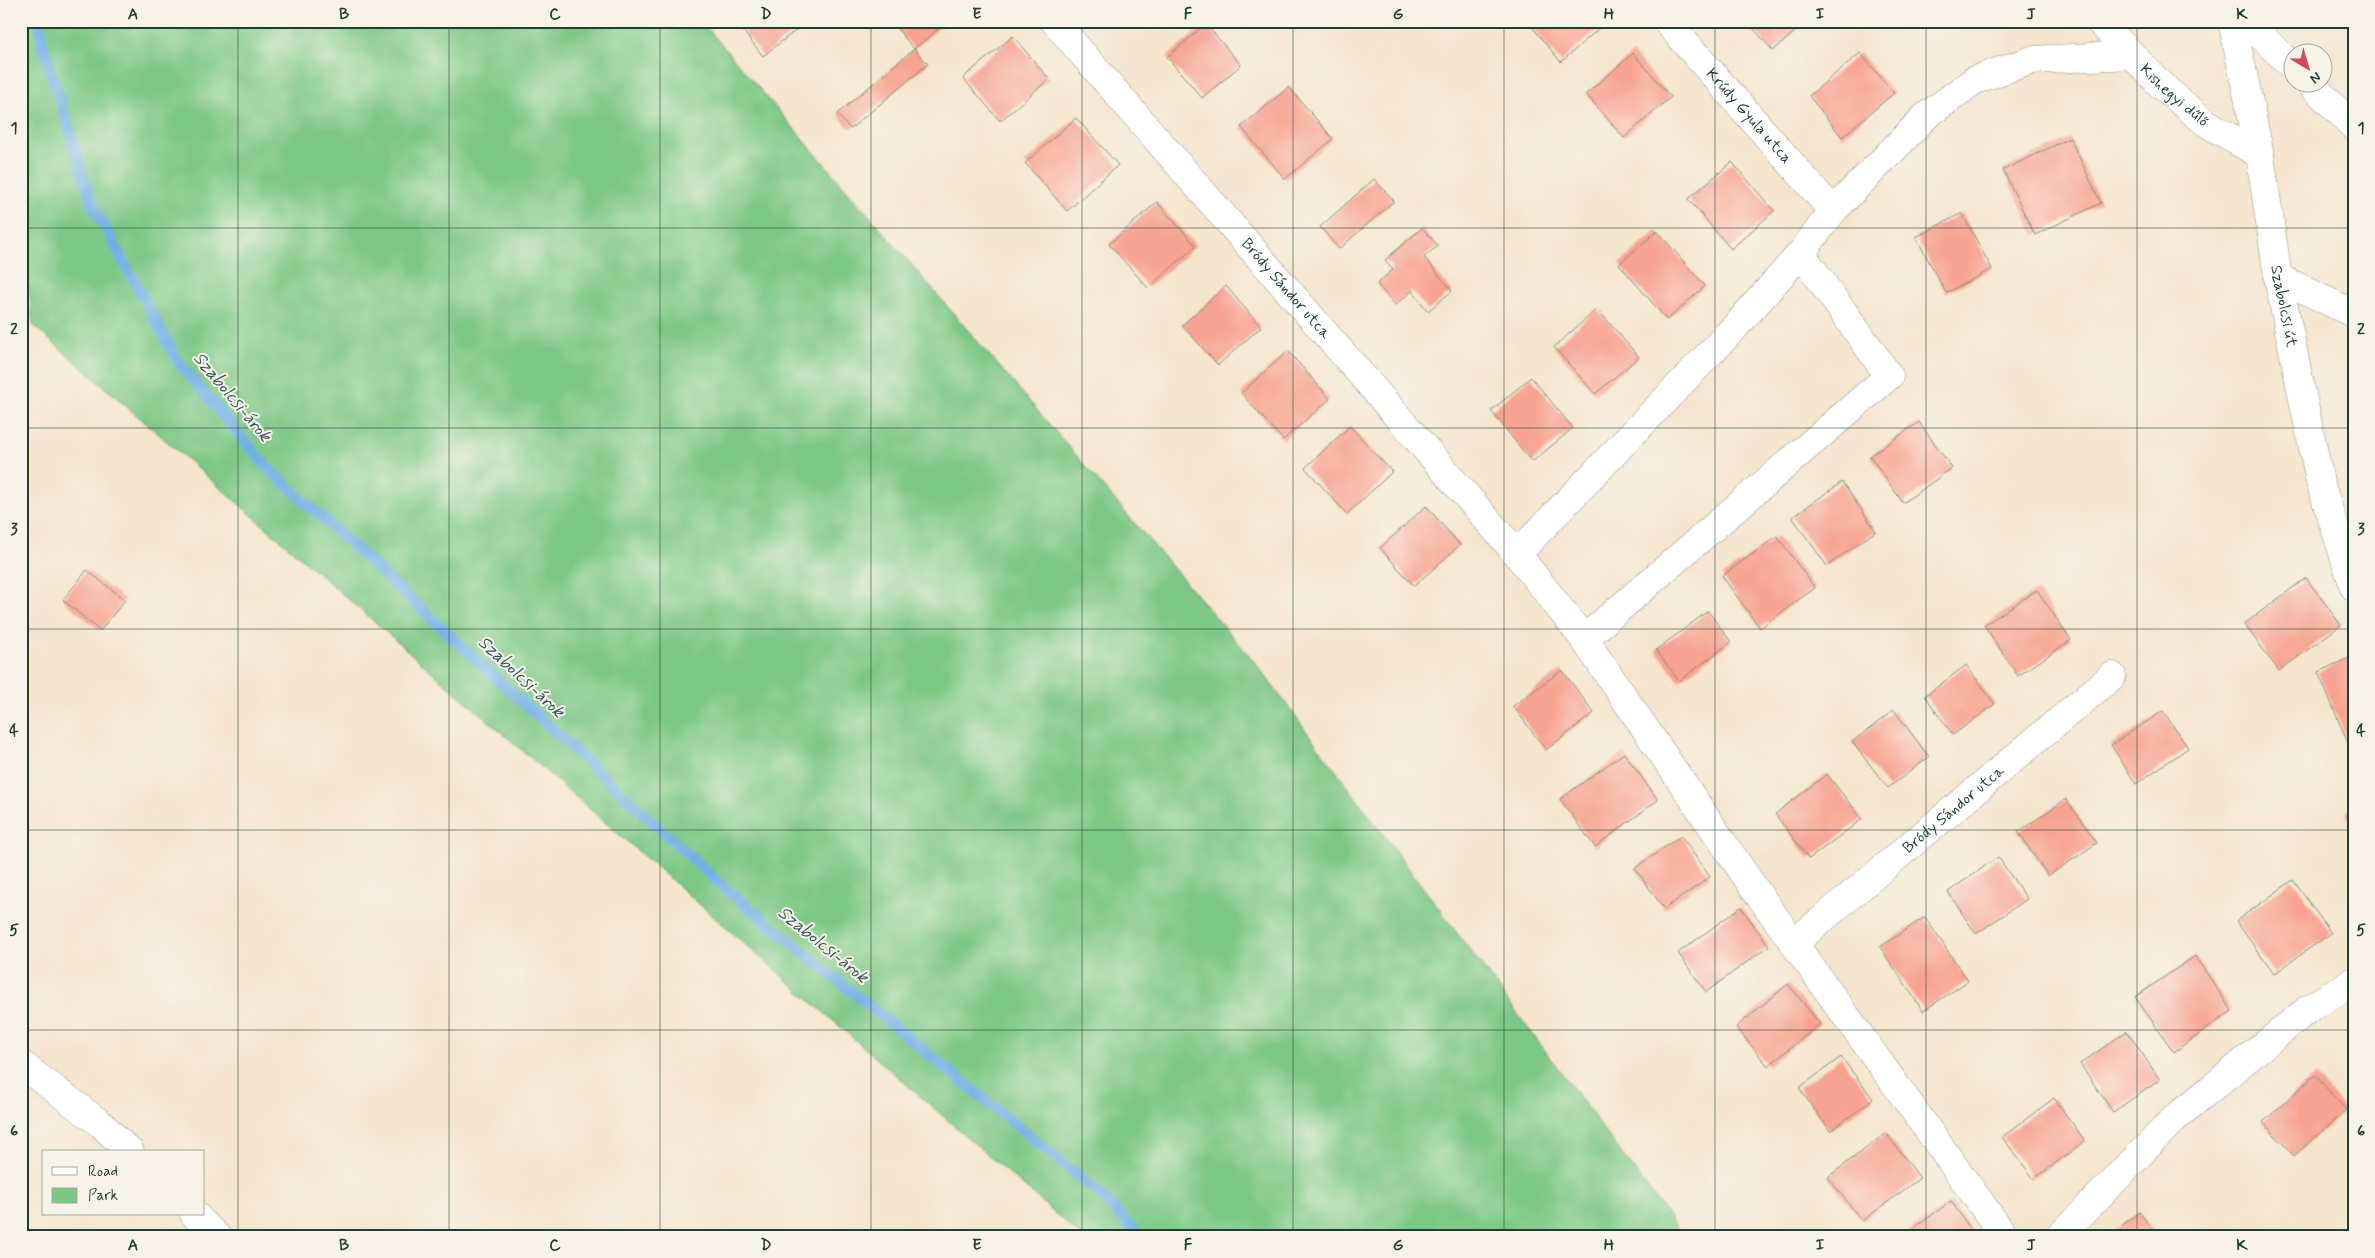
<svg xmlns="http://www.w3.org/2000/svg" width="2375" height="1258" font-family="Mynerve,sans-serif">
	<rect width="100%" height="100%" fill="#f7f3e8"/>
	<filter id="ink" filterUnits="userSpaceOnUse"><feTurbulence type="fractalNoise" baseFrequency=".02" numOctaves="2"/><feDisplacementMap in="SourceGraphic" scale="10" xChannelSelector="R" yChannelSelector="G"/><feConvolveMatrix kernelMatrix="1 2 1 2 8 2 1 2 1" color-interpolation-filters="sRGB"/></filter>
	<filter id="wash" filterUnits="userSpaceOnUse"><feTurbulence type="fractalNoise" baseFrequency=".0096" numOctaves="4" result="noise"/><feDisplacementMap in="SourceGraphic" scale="20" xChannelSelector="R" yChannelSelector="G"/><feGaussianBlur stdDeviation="1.12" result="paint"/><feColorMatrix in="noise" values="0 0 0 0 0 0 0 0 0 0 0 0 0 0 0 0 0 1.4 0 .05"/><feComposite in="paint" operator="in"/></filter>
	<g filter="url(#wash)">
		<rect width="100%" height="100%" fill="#f5e5cf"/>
		<polygon fill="#7bc886" stroke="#4d825d" points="21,21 701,21 1257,665 1684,1237 1082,1237 33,325 21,212"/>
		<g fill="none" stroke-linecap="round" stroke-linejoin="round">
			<polyline stroke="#70b1e4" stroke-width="11" points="39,21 43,45 92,203 179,363 266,466 725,888 1096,1190 1141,1237"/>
		</g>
		<g id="blocks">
			<g fill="#f8a291">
				<polygon points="755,21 803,21 805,23 763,56 743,31"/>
				<polygon points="891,21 948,21 914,49"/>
				<polygon points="1527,21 1605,21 1606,22 1561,62"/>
				<polygon points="1747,21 1807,21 1773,51"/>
				<polygon points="1206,24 1241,65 1202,98 1167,57"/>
				<polygon points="1013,36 1049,79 1000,121 963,78"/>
				<polygon points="914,49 928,64 850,129 837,114"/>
				<polygon points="1633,53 1671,97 1624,138 1586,94"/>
				<polygon points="1860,53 1894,93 1842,137 1809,96"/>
				<polygon points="1289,87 1333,139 1285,179 1241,127"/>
				<polygon points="1076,118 1118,165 1067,211 1025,163"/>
				<polygon points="2070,138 2101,203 2035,235 2003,170"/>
				<polygon points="1732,162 1774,211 1731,249 1688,199"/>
				<polygon points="1374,179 1394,201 1339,249 1320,227"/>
				<polygon points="1157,202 1196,246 1148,288 1109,244"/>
				<polygon points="1962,213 1992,269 1946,293 1916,237"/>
				<polygon points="1422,228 1438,246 1424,257 1452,291 1428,311 1412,291 1395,305 1377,284 1393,269 1385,260"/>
				<polygon points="1657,231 1705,286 1667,320 1619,264"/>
				<polygon points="1226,286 1261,327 1218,365 1182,325"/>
				<polygon points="1597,309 1639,357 1595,394 1554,347"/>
				<polygon points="1288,351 1330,399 1283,440 1241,393"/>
				<polygon points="1531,377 1573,428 1532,462 1491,411"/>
				<polygon points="1919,422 1952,468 1903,503 1870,456"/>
				<polygon points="1350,426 1392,472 1347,514 1305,468"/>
				<polygon points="1842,482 1876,531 1827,566 1792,517"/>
				<polygon points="1426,506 1460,545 1414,586 1380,548"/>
				<polygon points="1777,536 1815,588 1760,628 1722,576"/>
				<polygon points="87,570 125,600 100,631 63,600"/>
				<polygon points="2306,578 2341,625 2279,671 2244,624"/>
				<polygon points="2037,590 2071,640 2018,676 1984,625"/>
				<polygon points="1708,611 1731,642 1679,681 1656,650"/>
				<polygon points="2353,656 2354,741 2348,743 2318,672"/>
				<polygon points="1966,665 1995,704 1953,735 1925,696"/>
				<polygon points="1562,670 1594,713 1546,750 1513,706"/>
				<polygon points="1894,710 1929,757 1888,788 1852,742"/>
				<polygon points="2163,711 2188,748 2136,784 2111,745"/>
				<polygon points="1624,753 1658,800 1595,847 1560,799"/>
				<polygon points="1827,774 1862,819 1809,859 1775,814"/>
				<polygon points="2066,799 2097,843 2048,876 2018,832"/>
				<polygon points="2354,808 2354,828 2346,813"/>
				<polygon points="1681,836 1710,877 1664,909 1635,868"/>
				<polygon points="1998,857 2027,899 1976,934 1948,892"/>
				<polygon points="2293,880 2331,933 2274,974 2236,921"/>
				<polygon points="1741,907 1769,946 1706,992 1678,953"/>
				<polygon points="1925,917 1968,981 1923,1011 1880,947"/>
				<polygon points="2195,956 2232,1011 2174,1052 2135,997"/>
				<polygon points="1788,984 1820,1024 1768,1066 1736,1027"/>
				<polygon points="2127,1031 2160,1080 2113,1112 2080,1064"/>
				<polygon points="1841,1057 1873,1099 1830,1131 1799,1088"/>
				<polygon points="2315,1075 2346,1110 2294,1156 2263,1122"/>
				<polygon points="2054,1098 2085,1141 2034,1179 2002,1137"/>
				<polygon points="1886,1133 1920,1178 1862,1221 1828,1177"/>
				<polygon points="1951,1201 1976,1237 1902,1237"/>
				<polygon points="2139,1212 2159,1237 2107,1237"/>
			</g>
		</g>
	</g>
	<g filter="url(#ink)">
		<use href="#blocks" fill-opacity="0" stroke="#8a9182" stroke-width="1"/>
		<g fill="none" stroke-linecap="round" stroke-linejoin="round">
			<defs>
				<g id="minor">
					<path id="s1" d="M1054,21L1517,554"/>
					<path id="s2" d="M1666,21L1833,211"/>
					<path id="s3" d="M2099,21L2162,86L2205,122L2260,155"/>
					<path id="s4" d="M2232,21L2260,155L2278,277L2320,482L2354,587"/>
					<polyline points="2246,21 2292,66"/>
					<polyline points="2309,82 2354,127"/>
					<polyline points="1801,253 1889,376 1584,639 1517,554 1736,326 1801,253 1833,211 1926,116 1975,80 2032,60 2132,55"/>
					<polyline points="2278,277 2354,314"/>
					<polyline points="1584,639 1754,888 2005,1237"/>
					<path id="s5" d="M1794,943L2112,676"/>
					<polyline points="21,1064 101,1124 130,1152"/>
					<polyline points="194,1214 217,1237"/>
					<polyline points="2059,1237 2175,1118 2307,1010 2354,981"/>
				</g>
			</defs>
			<use href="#minor" stroke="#8a9182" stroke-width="29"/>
			<use href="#minor" stroke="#fff" stroke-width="28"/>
		</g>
	</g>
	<path fill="none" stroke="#1f3d34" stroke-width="1" stroke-opacity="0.55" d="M238,21V1237M449,21V1237M660,21V1237M871,21V1237M1082,21V1237M1293,21V1237M1504,21V1237M1715,21V1237M1926,21V1237M2137,21V1237M21,228H2354M21,428H2354M21,629H2354M21,830H2354M21,1030H2354"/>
	<g text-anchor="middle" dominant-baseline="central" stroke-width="4" stroke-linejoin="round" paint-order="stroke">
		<g font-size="16" fill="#1f3d34" stroke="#f7f3e8">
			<text stroke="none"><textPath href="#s3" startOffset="106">Kishegyi dűlő</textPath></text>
			<text stroke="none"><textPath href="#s2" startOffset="126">Krúdy Gyula utca</textPath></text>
			<text stroke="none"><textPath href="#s1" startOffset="354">Bródy Sándor utca</textPath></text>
			<text stroke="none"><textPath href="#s4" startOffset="290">Szabolcsi út</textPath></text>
			<text stroke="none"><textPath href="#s5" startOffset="208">Bródy Sándor utca</textPath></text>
		</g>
		<g font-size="18" font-style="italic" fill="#335a60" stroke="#f7f3e8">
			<text transform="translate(232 397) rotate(50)">Szabolcsi-árok</text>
			<text transform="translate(521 677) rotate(43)">Szabolcsi-árok</text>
			<text transform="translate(823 945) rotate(39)">Szabolcsi-árok</text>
		</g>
	</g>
	<rect width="2375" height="1258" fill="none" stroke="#f7f3e8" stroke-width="55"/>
	<rect x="42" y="1150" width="162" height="65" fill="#f7f3e8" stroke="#a1aaa0"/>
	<rect x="52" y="1167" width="25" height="8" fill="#ffffff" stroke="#a1aaa0"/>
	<text x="88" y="1176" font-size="15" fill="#1f3d34">Road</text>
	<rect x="52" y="1188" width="25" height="15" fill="#7bc886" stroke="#a1aaa0"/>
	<text x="88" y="1200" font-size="15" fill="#1f3d34">Park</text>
	<g transform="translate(2308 68) rotate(142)"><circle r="24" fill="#f7f3e8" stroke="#a1aaa0"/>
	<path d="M0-4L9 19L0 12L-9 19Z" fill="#d1495b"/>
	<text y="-8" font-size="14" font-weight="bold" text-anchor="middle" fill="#1f3d34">N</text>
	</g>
	<rect x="28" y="28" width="2320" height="1202" fill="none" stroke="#1f3d34" stroke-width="2"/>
	<g font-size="16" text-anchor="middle" font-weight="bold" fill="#1f3d34">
		<text x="133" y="19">A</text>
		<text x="344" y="19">B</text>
		<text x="555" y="19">C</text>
		<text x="766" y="19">D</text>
		<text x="977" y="19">E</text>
		<text x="1188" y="19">F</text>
		<text x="1398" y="19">G</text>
		<text x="1609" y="19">H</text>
		<text x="1820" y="19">I</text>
		<text x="2031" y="19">J</text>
		<text x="2242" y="19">K</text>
		<text x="14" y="133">1</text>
		<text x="2361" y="133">1</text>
		<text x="14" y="334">2</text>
		<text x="2361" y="334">2</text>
		<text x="14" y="534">3</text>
		<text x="2361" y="534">3</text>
		<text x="14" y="735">4</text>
		<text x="2361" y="735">4</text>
		<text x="14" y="935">5</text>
		<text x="2361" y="935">5</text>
		<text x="14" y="1136">6</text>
		<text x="2361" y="1136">6</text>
		<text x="133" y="1250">A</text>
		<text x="344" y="1250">B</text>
		<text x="555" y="1250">C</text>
		<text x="766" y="1250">D</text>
		<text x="977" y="1250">E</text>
		<text x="1188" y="1250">F</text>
		<text x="1398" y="1250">G</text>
		<text x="1609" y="1250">H</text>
		<text x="1820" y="1250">I</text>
		<text x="2031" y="1250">J</text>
		<text x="2242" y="1250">K</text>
	</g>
</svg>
